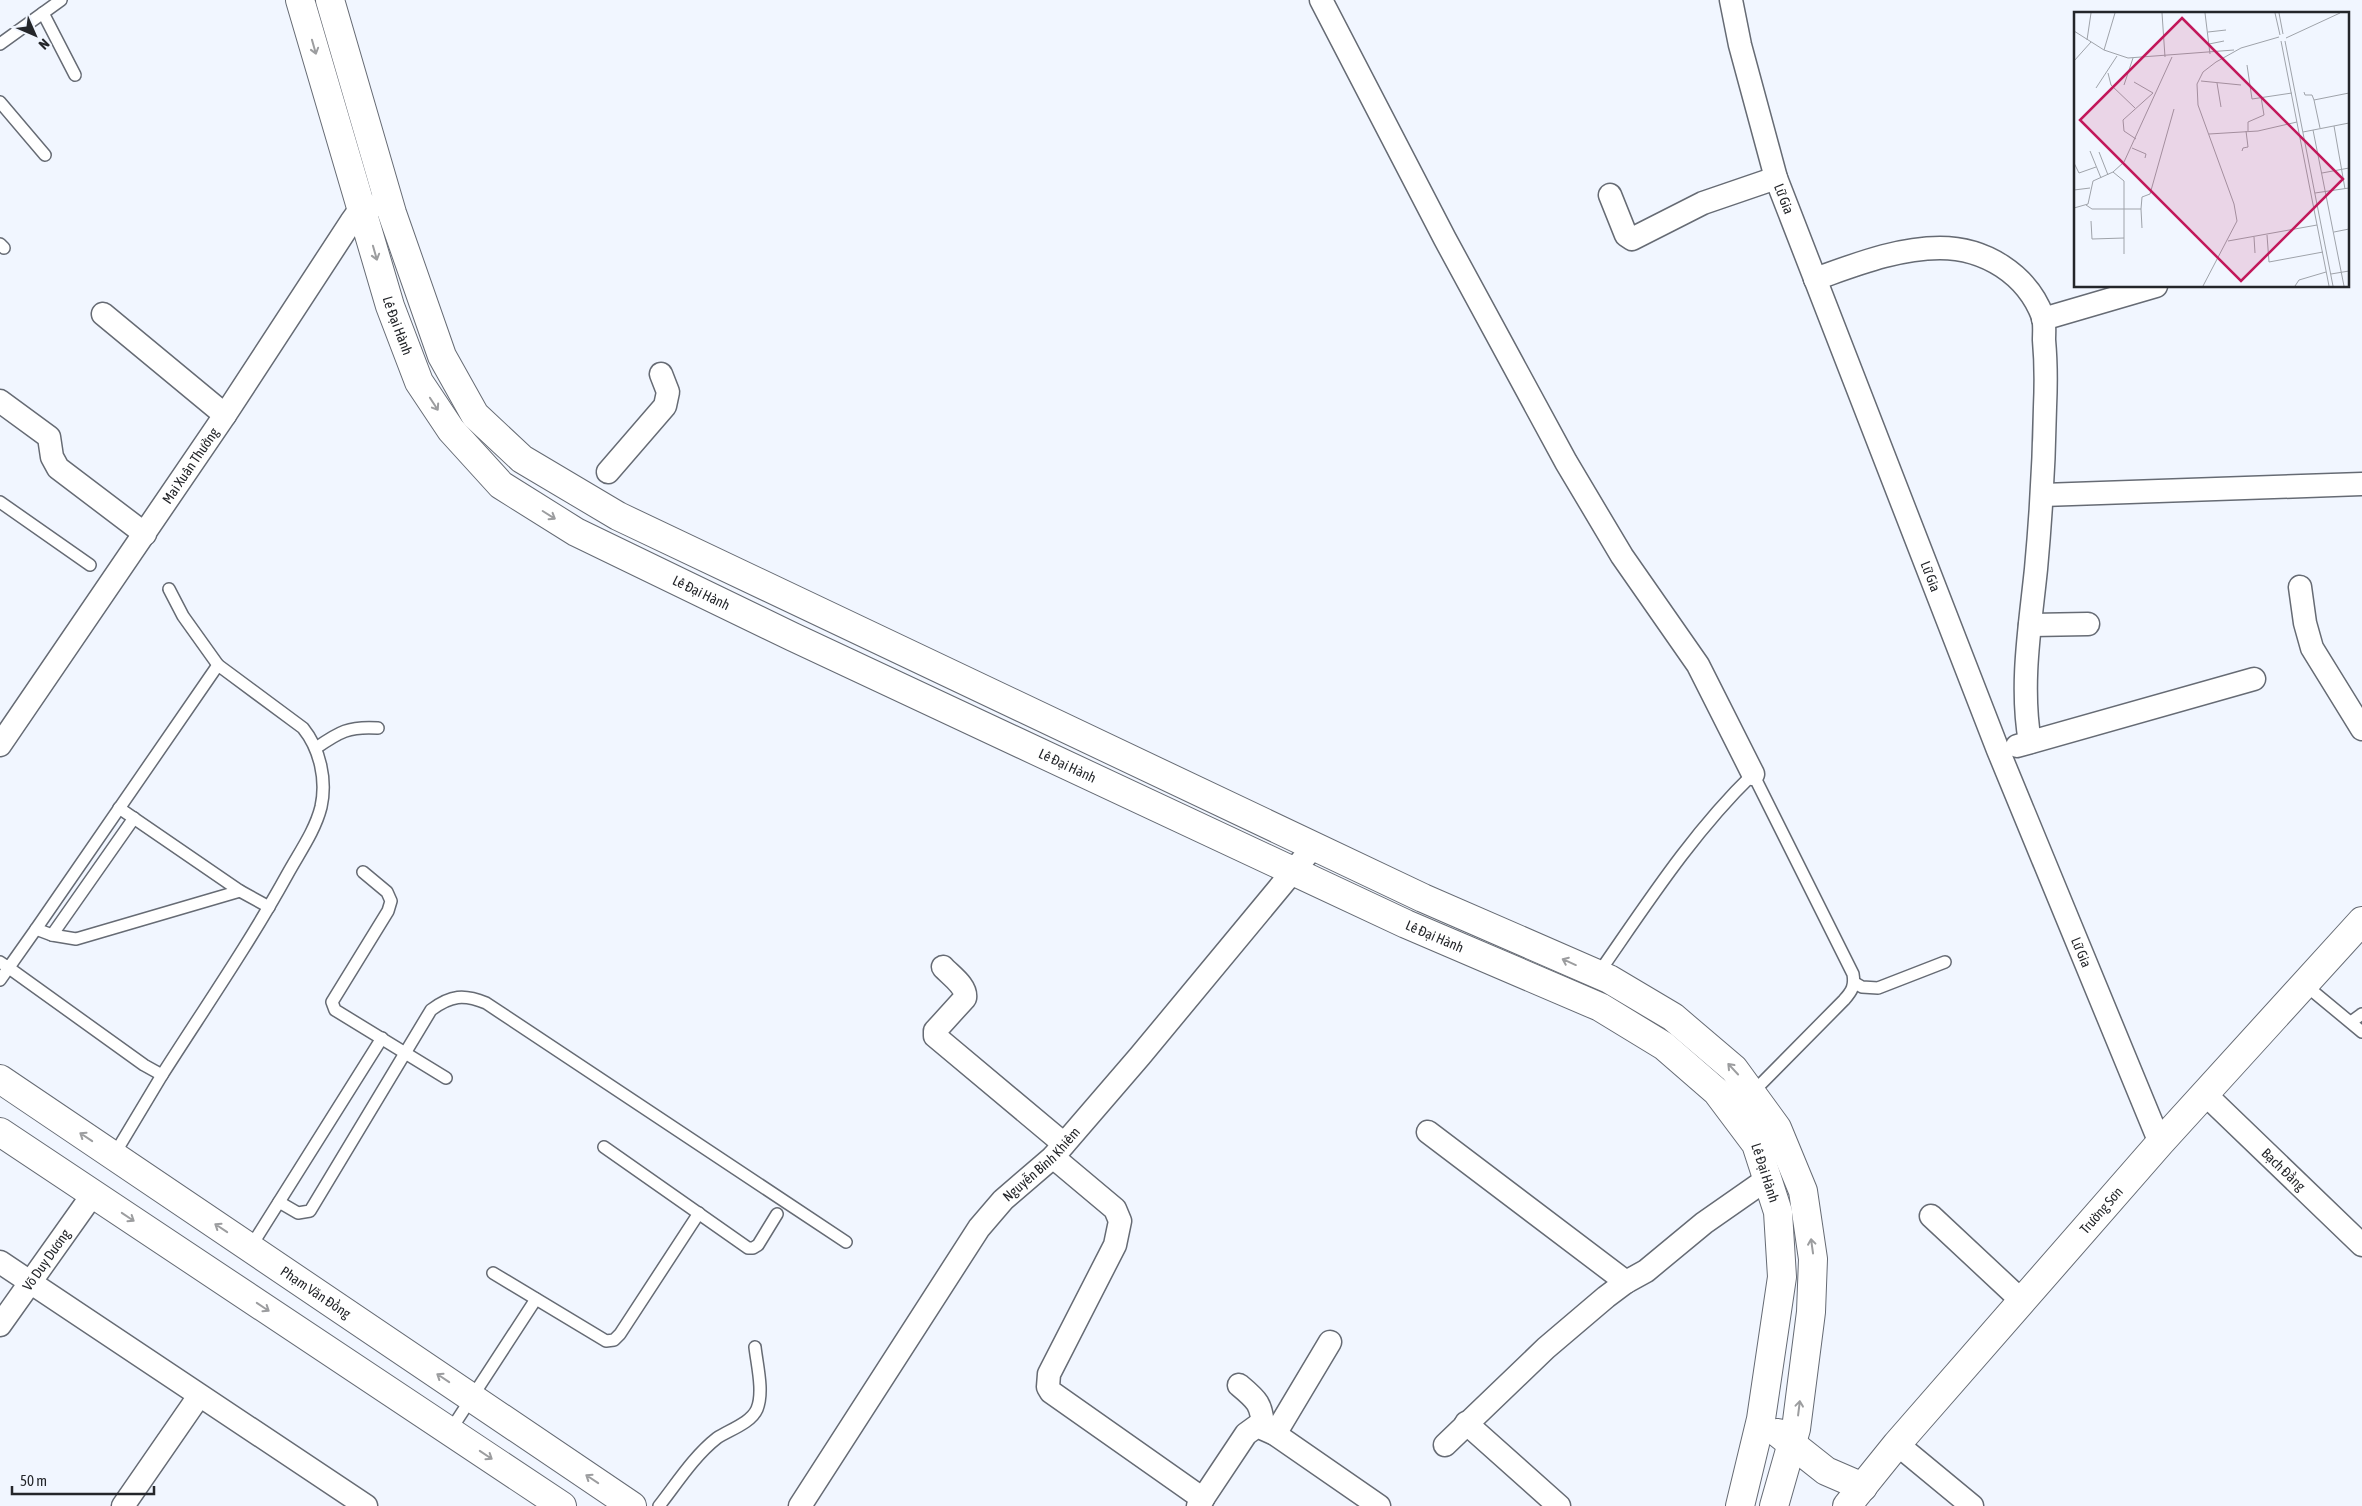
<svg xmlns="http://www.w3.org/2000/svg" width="2362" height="1506" font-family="'Asap Condensed',sans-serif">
	<rect width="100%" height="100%" fill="#f1f6ff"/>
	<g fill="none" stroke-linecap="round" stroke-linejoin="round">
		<defs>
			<g id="lane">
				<polyline points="43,13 75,75"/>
				<polyline points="0,44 61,0"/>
				<polyline points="0,102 45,155"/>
				<polyline points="0,244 4,248"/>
				<polyline points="0,502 90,565"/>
				<polyline points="169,589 183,616 218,665"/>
				<path d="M316,748C339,732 349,726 378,728"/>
				<polyline points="119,808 240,891 269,907"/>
				<polyline points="363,872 387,892 391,901 388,911 332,1002 335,1010 446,1078"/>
				<polyline points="36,929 52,935 76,939 240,891"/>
				<polyline points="52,935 134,818"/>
				<path d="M0,962L9,968L144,1065L162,1075C204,1009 249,944 287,875C299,853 315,831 321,807C327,780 320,749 303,728L218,665L36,929L0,980"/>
				<path d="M1598,974C1646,905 1692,833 1753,774L1853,974C1855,986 1852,991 1844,1000L1752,1093"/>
				<polyline points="1855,983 1862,987 1878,988 1945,962"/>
				<polyline points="2304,984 2362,1032"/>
				<polyline points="2351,1022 2362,1014"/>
				<polyline points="604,1147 748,1248 753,1248 758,1245 777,1214"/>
				<polyline points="114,1155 162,1075"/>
				<path d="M279,1202L298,1213L310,1211L431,1010C451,995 464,994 486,1003L846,1242"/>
				<polyline points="250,1248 382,1038"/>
				<polyline points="493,1273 606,1341 614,1340 620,1334 699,1213"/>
				<polyline points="450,1431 536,1299"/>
				<path d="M659,1506C677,1483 694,1456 717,1438C729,1430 751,1423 757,1409C764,1392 757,1365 755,1347"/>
			</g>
			<g id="street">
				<polyline points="1321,0 1445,239 1566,462 1622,556 1698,665 1753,774"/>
				<path id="s1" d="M1731,0L1740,45L1776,178L1998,750L2160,1143"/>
				<polyline points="1610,195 1626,235 1632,239 1703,203 1776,178"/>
				<path d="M1815,279C1855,265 1897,248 1940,248C1985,248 2027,274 2043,317C2045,324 2044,333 2044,340C2046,362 2046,385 2045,407C2044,462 2041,515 2036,569C2030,627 2020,685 2030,742"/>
				<polyline points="103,314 225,415"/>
				<polyline points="2043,319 2156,286"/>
				<polyline points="0,401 49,437 52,457 58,468 145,534"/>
				<polyline points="608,472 665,406 668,392 661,374"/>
				<polyline points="2043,495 2362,484"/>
				<polyline points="2300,587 2305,623 2312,648 2362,729"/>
				<polyline points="2030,625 2088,624"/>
				<path id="s2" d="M0,745L225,415L351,222L361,208L374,206"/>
				<polyline points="2017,746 2254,679"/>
				<path d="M943,967C950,975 967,986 965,998L935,1031V1036L1064,1144"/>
				<path id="s3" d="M2205,1094L2362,1245"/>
				<polyline points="1428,1132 1626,1282"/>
				<polyline points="1053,1157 1115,1209 1120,1221 1115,1245 1049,1374 1048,1387 1051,1392 1203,1499"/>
				<polyline points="1931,1216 2022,1301"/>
				<polyline points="0,1262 366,1506"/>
				<path id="s4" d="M0,1325L93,1194"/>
				<path d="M1239,1385C1257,1400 1262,1404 1263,1428"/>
				<polyline points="1466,1423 1559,1506"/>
				<polyline points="1275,1434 1330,1342"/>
				<polyline points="1897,1444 1972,1506"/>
				<polyline points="1445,1445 1546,1348 1606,1297 1626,1282 1646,1271 1704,1223 1767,1179"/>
				<polyline points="123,1506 199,1396"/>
				<path id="s5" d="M800,1506L979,1228L1003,1200L1053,1157L1140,1056L1314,846"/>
				<polyline points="1198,1506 1246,1434 1257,1426 1275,1434 1379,1506"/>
			</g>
			<g id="secondary">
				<path id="s6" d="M300,0L390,306L419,382L451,430L501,485L576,532L793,637L1406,924L1600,1007L1664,1046L1717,1092L1756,1144L1778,1212L1782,1277L1761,1419L1740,1506"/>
				<polyline points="330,0 392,213 442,356 475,415 522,459 618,516 1423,898 1609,979 1673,1017 1734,1069 1777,1128 1803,1191 1813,1259 1811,1312 1796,1429 1774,1506"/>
				<polyline points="1778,1433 1826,1471 1863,1487"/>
				<path id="s7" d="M1847,1506L1897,1444L2160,1143L2362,921"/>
			</g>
			<g id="primary">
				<path id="s8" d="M0,1079L632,1506"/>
				<polyline points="0,1132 562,1506"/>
			</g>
		</defs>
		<use href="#lane" stroke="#666b74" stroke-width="14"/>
		<use href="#street" stroke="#666b74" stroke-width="25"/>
		<use href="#secondary" stroke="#666b74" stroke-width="30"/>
		<use href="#primary" stroke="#666b74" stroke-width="30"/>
		<use href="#lane" stroke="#fff" stroke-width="11"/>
		<use href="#street" stroke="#fff" stroke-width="22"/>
		<use href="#secondary" stroke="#fff" stroke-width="28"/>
		<use href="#primary" stroke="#fff" stroke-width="28"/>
	</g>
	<defs><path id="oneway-shaft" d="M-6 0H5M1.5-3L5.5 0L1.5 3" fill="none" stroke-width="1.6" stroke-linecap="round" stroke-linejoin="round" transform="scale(1.25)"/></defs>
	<g stroke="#9c9d9f">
		<use href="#oneway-shaft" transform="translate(314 47) rotate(74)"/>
		<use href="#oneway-shaft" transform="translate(375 253) rotate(74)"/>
		<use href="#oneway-shaft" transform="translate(434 404) rotate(57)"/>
		<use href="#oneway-shaft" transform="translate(549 515) rotate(32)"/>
		<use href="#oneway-shaft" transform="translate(1569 962) rotate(-156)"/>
		<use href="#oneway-shaft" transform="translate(1733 1069) rotate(-133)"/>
		<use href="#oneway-shaft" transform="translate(86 1137) rotate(-146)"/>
		<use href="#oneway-shaft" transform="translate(128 1217) rotate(34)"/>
		<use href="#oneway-shaft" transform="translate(221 1228) rotate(-146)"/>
		<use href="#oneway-shaft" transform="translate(1812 1246) rotate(-98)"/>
		<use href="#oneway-shaft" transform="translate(263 1307) rotate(34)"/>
		<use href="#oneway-shaft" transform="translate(443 1378) rotate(-146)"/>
		<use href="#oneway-shaft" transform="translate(1799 1408) rotate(-83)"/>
		<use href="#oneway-shaft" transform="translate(486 1455) rotate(34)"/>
		<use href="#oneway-shaft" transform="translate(592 1479) rotate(-146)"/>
	</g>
	<g text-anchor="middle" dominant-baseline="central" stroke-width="5" stroke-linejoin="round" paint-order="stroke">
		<g font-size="14" fill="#24262a" stroke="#f1f6ff">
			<text stroke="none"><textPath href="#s1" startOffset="206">Lữ Gia</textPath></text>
			<text stroke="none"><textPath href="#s6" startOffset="340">Lê Đại Hành</textPath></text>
			<text stroke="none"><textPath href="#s2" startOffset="338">Mai Xuân Thưởng</textPath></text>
			<text stroke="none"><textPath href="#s1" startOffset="611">Lữ Gia</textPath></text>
			<text stroke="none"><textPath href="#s6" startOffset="760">Lê Đại Hành</textPath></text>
			<text stroke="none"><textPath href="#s6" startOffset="1165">Lê Đại Hành</textPath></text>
			<text stroke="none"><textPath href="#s6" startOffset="1570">Lê Đại Hành</textPath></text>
			<text stroke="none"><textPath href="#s1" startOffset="1016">Lữ Gia</textPath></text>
			<text stroke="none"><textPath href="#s5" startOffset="420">Nguyễn Bỉnh Khiêm</textPath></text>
			<text stroke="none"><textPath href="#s3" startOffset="109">Bạch Đằng</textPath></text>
			<text stroke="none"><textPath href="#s6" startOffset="1990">Lê Đại Hành</textPath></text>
			<text stroke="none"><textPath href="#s7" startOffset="390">Trường Sơn</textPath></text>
			<text stroke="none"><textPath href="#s4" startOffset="80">Võ Duy Dương</textPath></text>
			<text stroke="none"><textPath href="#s8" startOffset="381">Phạm Văn Đồng</textPath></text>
		</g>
	</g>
	<g transform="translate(2074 12)">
		<rect width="275" height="275" fill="#f1f6ff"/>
		<path fill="none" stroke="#9fa3aa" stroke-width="1" d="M88,1L91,45M131,1L136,42M201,1L206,23M205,1L209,22M0,19L30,38L54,46L160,38M134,20L152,18M212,26L266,1M13,28L17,1M207,29L255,274M211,29L259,274M135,32L150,29M30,38L41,1M0,49L17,30M173,53L178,87L218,81M34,61L37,73L61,96M127,69L167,73M60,70L79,81M143,71L147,95M50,73L59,46M22,76L43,44M230,80L231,83H238L240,88M260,114L271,177M246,116L240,88L275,81M239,118L270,274M174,119V110L190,103L187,85M229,120L275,111M135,122L184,119L223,110M62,127L50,119L49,108L79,81M58,136L72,142L71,146M16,139L27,166M168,139L169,136L174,135L172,119M25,140L34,163M0,151L5,161L22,155M39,160L50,169V242M248,161L275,156M0,178L16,176M241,181L275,176M12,193L18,197H67L68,185L76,182L100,97M0,196L14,192L19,169L39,160L50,150L98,45M67,197L68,216M17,209L18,227L50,226M260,220L275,217M193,223L195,250L249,240M180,225L181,241M154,229L243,213M257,262L275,259M129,274L163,209L160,192L124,93L123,72L129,60L142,50L167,36L205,25M221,274L225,268L252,260"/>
		<path fill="#c2185b" fill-opacity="0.15" stroke="#c2185b" stroke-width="2.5" d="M108,6L269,167L167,269L6,108Z"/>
		<rect width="275" height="275" fill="none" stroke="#24262a" stroke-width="2.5"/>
	</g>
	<g transform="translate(35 35) rotate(135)" stroke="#f1f6ff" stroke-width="4" paint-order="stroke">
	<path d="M0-4L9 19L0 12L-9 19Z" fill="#24262a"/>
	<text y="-8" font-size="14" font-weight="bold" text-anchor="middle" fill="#24262a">N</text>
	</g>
	<path d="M12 1486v8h142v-8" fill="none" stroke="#24262a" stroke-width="2.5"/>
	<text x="20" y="1486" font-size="15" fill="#24262a" stroke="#f1f6ff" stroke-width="4" paint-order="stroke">50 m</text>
</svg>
